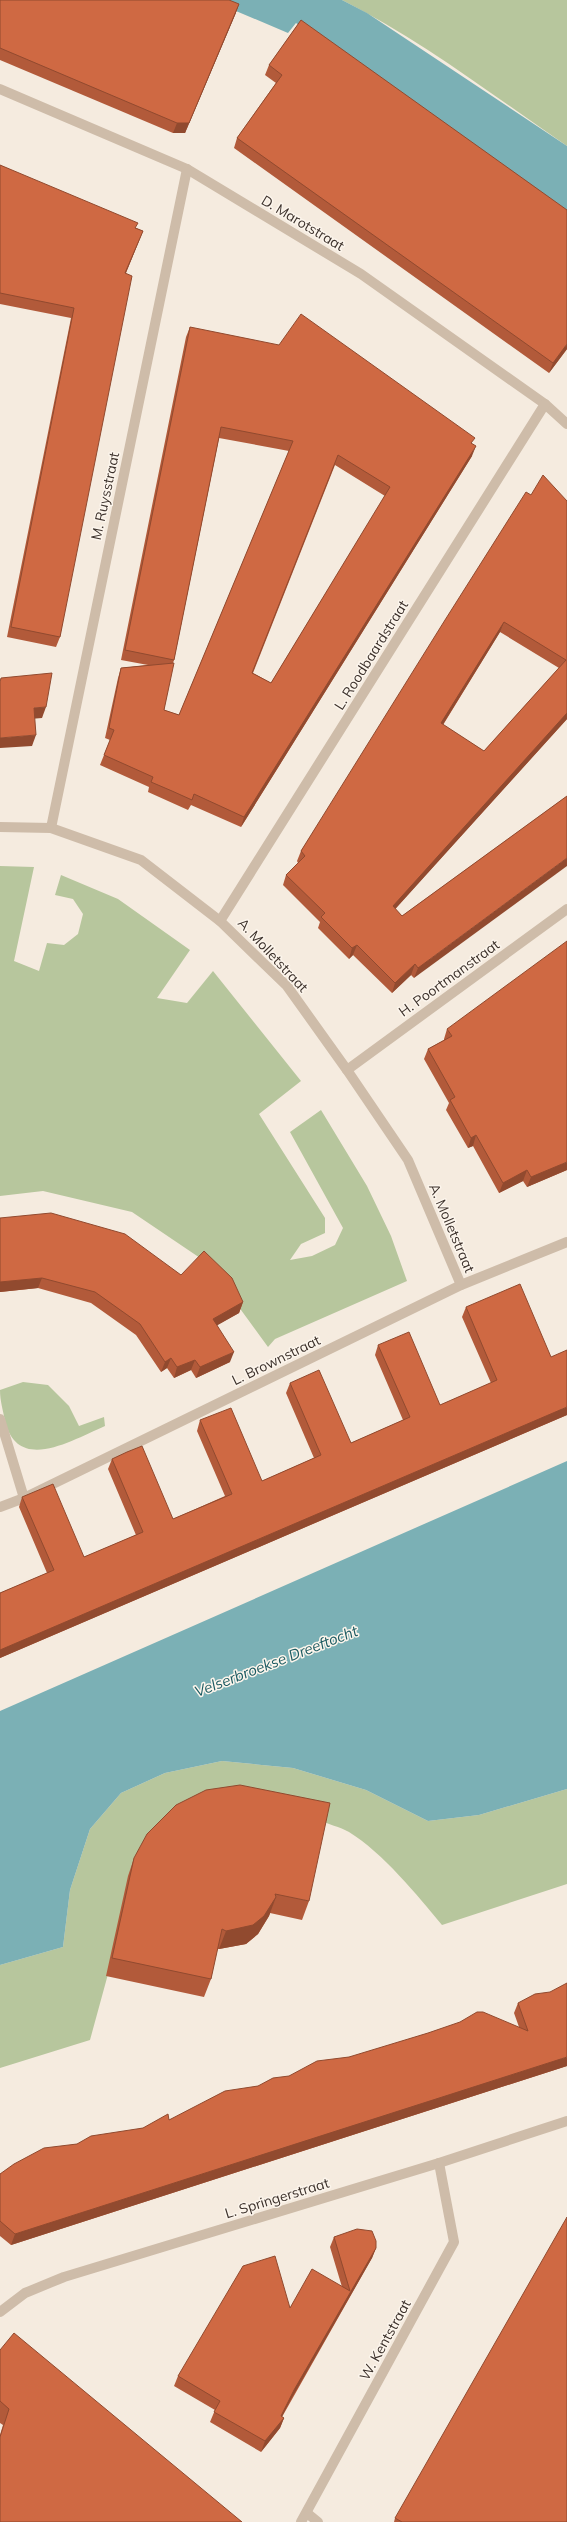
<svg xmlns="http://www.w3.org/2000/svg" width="567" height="2522" font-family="Mulish,sans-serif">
	<rect width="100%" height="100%" fill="#f5ebdf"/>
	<g fill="#b7c69d">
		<path d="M342,0H567V146C494,96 421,40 342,0Z"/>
		<polygon points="0,866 34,867 14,961 39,971 47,943 64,945 78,934 83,914 73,899 55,895 61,875 118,899 190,950 157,998 187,1003 213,971 301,1081 259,1114 325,1218 325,1233 301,1244 290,1260 312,1256 335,1245 343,1228 290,1132 321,1110 367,1186 391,1236 407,1281 275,1339 268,1347 206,1262 132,1212 43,1191 0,1196"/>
		<path d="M23,1382L48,1385L69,1406L79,1426L104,1417L105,1426C72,1440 18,1474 5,1421C3,1410 0,1401 0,1390Z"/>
		<path d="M222,1761L293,1768L366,1790L428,1821L479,1815L567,1789V1884L442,1925C417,1895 383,1853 349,1832C340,1827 328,1824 318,1820L131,1890L90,2040L0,2068V1965L63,1947L70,1890L90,1829L121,1793L165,1773Z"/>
	</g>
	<g fill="#7bb0b5">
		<polygon points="210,0 342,0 367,13 567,146 567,218 296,23 288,33"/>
		<polygon points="567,1461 567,1789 479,1815 428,1821 366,1790 293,1768 222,1761 165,1773 121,1793 90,1829 70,1890 63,1947 0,1965 0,1711"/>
	</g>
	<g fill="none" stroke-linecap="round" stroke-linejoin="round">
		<g stroke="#cebca9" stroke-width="10">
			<polyline points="0,89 187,169 361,274 545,404 567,424"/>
			<polyline points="0,827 51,828 141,860 220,921 287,986 347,1070 408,1160 461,1285"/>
			<polyline points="51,828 187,169"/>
			<polyline points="220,921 545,404"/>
			<polyline points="347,1070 567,909"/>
			<polyline points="0,1419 24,1498"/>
			<polyline points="0,1507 24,1498 461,1285 567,1242"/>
			<polyline points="0,2312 25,2293 64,2277 439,2163 567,2121"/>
			<polyline points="307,2513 318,2522"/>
			<polyline points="301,2522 454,2242 439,2163"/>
		</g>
	</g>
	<g fill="#b25a3a" fill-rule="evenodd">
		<polygon points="0,0 239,4 235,15 185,133 173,133 0,60"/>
		<polygon points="301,20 567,349 549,373 234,148 237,138 276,83 265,75 269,65"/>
		<polygon points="0,165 143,231 126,273 60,637 56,647 7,637 71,318 0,304"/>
		<path d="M190,327L472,443V456L241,827L191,805L188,810L148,792L149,787L100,765L110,740L105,738L118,678L121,668L148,665L121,660L186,337ZM219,438L289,451L179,715L164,710L173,663L174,660ZM335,465L385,496L271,683L253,673Z"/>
		<path d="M531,495L567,501V719L395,909L402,916L567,796L414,978L411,975L392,993L353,955L349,959L318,928L320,922L283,885L286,875L298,863L297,861L301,851ZM500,632L559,668L484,751L443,725Z"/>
		<polygon points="447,1029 567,1170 527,1187 523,1181 499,1193 473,1146 468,1148 446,1110 449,1103 424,1059 428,1049 444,1040 444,1039"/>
		<polygon points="0,1218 181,1275 243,1302 239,1313 217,1325 230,1362 196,1378 191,1370 174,1378 167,1368 161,1372 136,1335 91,1303 38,1288 0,1292"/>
		<polygon points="466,1307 567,1415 0,1658 0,1593 47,1573 19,1507 22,1497 84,1557 136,1535 108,1469 112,1459 173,1519 225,1496 197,1431 200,1420 262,1481 314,1458 286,1393 290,1383 351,1443 403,1420 375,1355 378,1345 440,1405 491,1383 462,1317"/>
		<polygon points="134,1858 309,1901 302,1920 270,1913 269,1916 258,1934 246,1944 219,1949 217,1949 211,1979 204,1997 106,1976 128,1876"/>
		<polygon points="518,2003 567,2066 11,2245 0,2236 0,2174 77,2144 143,2128 169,2120 258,2086 349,2057 519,2027 514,2013"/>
		<polygon points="334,2237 376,2248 372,2258 282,2417 284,2418 280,2428 261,2452 210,2422 215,2410 174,2386 178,2376 290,2308 342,2287 330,2247"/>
		<polygon points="0,2350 242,2522 0,2522 0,2435 3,2425 0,2423"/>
		<polygon points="395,2518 567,2522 394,2522"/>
	</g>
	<g fill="#914a2f">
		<polygon points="239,4 235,15 185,133 173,133 177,123"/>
		<polygon points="143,231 139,241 122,282 125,273"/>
		<polygon points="567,344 567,349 549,373 553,363"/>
		<polygon points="476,446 472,456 241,827 244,817"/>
		<polygon points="504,622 500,632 437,734 441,723"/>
		<polygon points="46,707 42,718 30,719 34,708"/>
		<polygon points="567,713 567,719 389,916 393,906"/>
		<polygon points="36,735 32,746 0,748 0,738"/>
		<polygon points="567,858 567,866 414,978 418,968"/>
		<polygon points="357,945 353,955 349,959 352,948"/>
		<polygon points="415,964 411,975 392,993 395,983"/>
		<polygon points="476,1135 473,1146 468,1148 471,1138"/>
		<polygon points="567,1162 567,1170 527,1187 531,1177"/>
		<polygon points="527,1170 523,1181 499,1193 503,1183"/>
		<polygon points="42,1278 38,1288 0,1292 0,1282"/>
		<polygon points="243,1302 239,1313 209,1330 213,1319"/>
		<polygon points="234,1352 230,1362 196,1378 200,1367"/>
		<polygon points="171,1358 167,1368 161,1372 165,1362"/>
		<polygon points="195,1360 191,1370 174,1378 177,1367"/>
		<polygon points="567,1407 567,1415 0,1658 0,1650"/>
		<polygon points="276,1897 269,1916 258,1934 246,1944 219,1949 226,1931"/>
		<polygon points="567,2057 567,2066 11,2245 15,2234"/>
		<polygon points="376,2248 372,2258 290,2401 277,2426 281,2416 294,2390"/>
		<polygon points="284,2418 280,2428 261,2452 265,2441"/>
	</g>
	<g fill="#cf6943" stroke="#914a2f" fill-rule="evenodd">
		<polygon points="0,0 229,0 239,4 189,123 177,123 0,48"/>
		<polygon points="301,20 567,210 567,344 553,363 237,138 282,75 269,65"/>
		<polygon points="0,165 138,223 135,228 143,231 125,273 132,276 60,637 11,627 74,308 0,293"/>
		<path d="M301,314L475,438L471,443L476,446L244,817L194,794L192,800L172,791L151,782L153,777L104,755L114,730L109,728L121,668L174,663L164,710L179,715L293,441L221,427L174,660L125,650L190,327L279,345ZM338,455L390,487L271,683L252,673Z"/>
		<path d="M543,475L567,501V713L393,906L402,916L567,796V858L418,968L415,964L395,983L357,945L352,948L321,917L325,913L286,875L305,856L301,851L445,620L526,492L531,495ZM504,622L566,660L484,751L441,723Z"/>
		<polygon points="52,673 46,707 34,708 36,735 0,738 0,682 1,678"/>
		<polygon points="567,941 567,1162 531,1177 527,1170 503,1183 476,1135 471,1138 450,1100 455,1097 428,1049 452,1036 447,1029"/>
		<polygon points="51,1213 125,1234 181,1275 204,1251 232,1278 243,1302 213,1319 234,1352 200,1367 195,1360 177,1367 171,1358 165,1362 140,1324 95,1292 42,1278 0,1282 0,1218"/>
		<polygon points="520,1284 551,1357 567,1350 567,1407 0,1650 0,1593 54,1570 22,1497 53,1484 84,1557 143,1532 112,1459 127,1452 142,1446 173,1519 232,1494 200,1420 231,1408 262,1481 321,1455 290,1383 319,1370 351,1443 410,1417 378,1345 409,1332 440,1405 497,1380 466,1307"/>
		<polygon points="240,1785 330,1803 309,1901 275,1894 276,1897 264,1916 253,1925 226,1931 222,1929 211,1979 112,1958 134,1858 147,1834 176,1805 206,1790"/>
		<polygon points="567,1983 567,2057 15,2234 0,2221 0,2174 14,2164 44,2148 77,2144 91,2136 143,2128 168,2114 169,2120 225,2091 258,2086 273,2078 289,2076 317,2061 349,2057 428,2033 460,2022 477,2012 483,2012 528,2031 518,2003 535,1994 550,1992"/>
		<polygon points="567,2217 567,2522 402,2522 395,2518"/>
		<polygon points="357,2229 372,2231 376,2241 376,2248 294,2390 281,2416 284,2418 265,2441 214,2412 220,2401 178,2376 243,2266 275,2256 290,2308 312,2269 350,2291 334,2237"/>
		<polygon points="14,2333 242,2522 0,2522 0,2437 9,2409 0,2401 0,2350"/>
	</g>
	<g text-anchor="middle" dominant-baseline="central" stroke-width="3" stroke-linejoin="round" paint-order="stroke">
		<g font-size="14" fill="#3b302a" stroke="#fcf5ec">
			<text transform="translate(303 223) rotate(31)">D. Marotstraat</text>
			<text transform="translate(105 496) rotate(-78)">M. Ruysstraat</text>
			<text transform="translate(371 655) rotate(-58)">L. Roodbaardstraat</text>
			<text transform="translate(273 955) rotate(47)">A. Molletstraat</text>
			<text transform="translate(449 978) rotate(-36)">H. Poortmanstraat</text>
			<text transform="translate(452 1228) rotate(67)">A. Molletstraat</text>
			<text transform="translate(276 1360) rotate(-26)">L. Brownstraat</text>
			<text transform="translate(277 2198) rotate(-17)">L. Springerstraat</text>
			<text transform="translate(385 2340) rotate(-61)">W. Kentstraat</text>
		</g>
		<g font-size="15" font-style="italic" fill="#1b5a61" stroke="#fcf5ec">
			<text transform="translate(276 1661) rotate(-21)">Velserbroekse Dreeftocht</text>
		</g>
	</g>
</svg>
